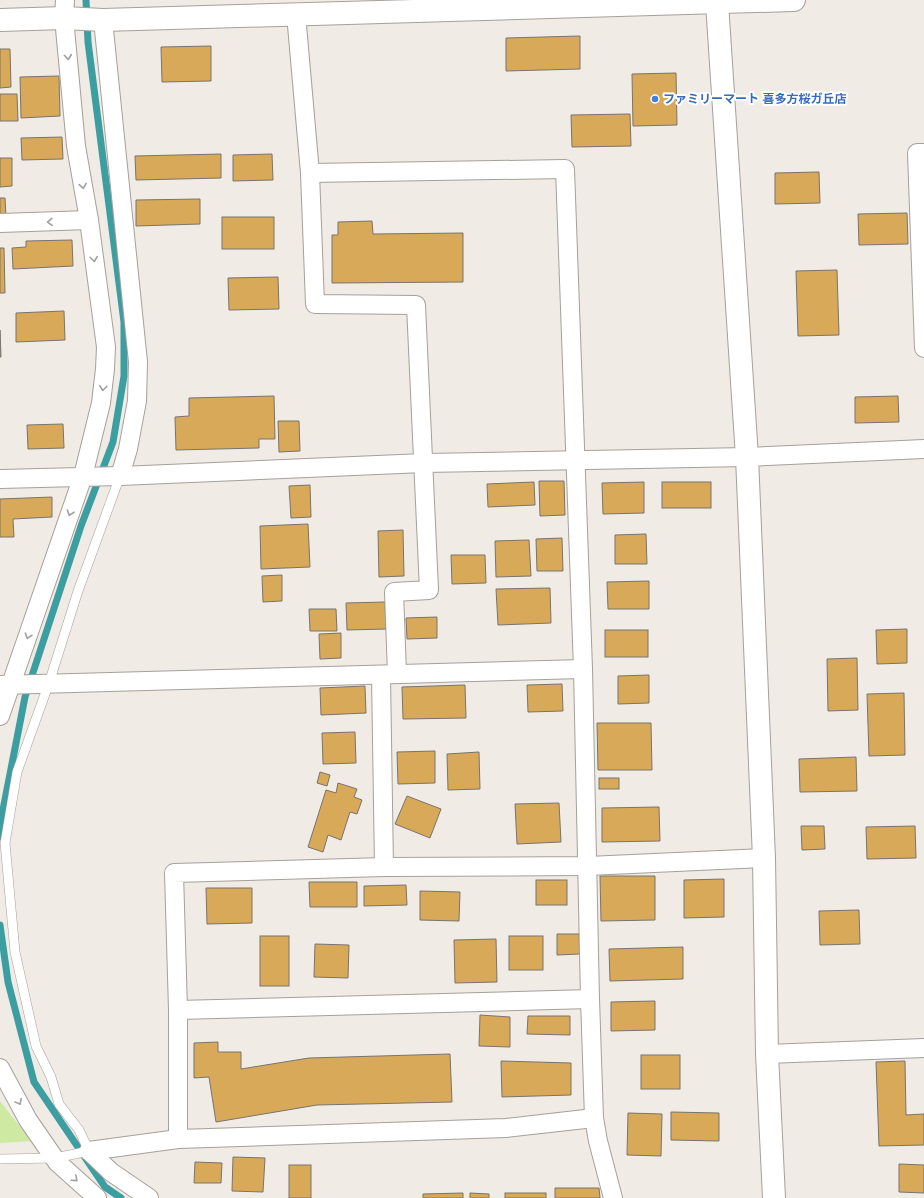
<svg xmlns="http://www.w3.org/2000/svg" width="924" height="1198" font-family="Jost,'Noto Sans JP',sans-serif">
	<rect width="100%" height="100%" fill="#f0ebe4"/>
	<polygon fill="#cde9a2" points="0,1101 31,1141 0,1143"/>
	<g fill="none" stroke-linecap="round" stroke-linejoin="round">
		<g stroke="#3d9ea1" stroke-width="7">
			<polyline points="0,837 2,815 25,697 81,526 113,442 124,376 124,322 88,42 86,0"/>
			<polyline points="0,925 8,982 34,1082 105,1187 121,1198"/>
		</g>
	</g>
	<g fill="#d9a95a" stroke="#78746d">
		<polygon points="580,36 580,69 506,71 506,38"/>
		<polygon points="211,46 211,81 162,82 161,47"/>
		<polygon points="0,49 10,49 11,87 0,88"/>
		<polygon points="676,73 677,125 633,126 632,74"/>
		<polygon points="59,76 60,116 21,118 20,77"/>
		<polygon points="0,94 17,94 18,121 0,121"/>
		<polygon points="630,114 631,146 572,147 571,115"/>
		<polygon points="62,137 63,159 22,160 21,138"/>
		<polygon points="221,154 221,178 136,180 135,156"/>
		<polygon points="272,154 273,180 233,181 233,155"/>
		<polygon points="0,158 12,158 12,186 0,187"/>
		<polygon points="819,172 820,203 775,204 775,173"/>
		<polygon points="0,198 5,198 6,216 0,216"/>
		<polygon points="200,199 200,224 136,226 136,200"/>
		<polygon points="907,213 908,244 859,245 858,214"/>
		<rect x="222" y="217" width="52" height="32"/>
		<polygon points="372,221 373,234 463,233 463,282 332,283 332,235 338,235 338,222"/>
		<polygon points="72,240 73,266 13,269 12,248 26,247 26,241"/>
		<polygon points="0,248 4,248 5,293 0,293"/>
		<polygon points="837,270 839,335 798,336 796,271"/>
		<polygon points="278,277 279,309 229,310 228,278"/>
		<polygon points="64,311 65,340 16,342 16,313"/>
		<polygon points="0,330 1,357 0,357"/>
		<polygon points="274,396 275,439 259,439 259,448 176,450 175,417 189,416 189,398"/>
		<polygon points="898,396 899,422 855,423 855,397"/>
		<polygon points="278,421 299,421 300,451 279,452"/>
		<polygon points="63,424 64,448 28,449 27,425"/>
		<polygon points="539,481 564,481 565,515 540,516"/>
		<polygon points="534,482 535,505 488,507 487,484"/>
		<polygon points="644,482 644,513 603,514 602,483"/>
		<rect x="662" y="482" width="49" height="26"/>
		<polygon points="310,485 311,517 291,518 289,486"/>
		<polygon points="52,497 52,517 13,519 14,537 0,537 0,499"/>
		<polygon points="308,524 310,567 261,569 260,526"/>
		<polygon points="403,530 404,576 379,577 378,531"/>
		<polygon points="646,534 647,564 615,564 615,535"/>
		<polygon points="562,538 563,571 537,571 536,539"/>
		<polygon points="529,540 531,576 496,577 495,541"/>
		<polygon points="451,555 485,555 486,583 452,584"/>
		<polygon points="282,575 282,601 263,602 262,576"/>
		<polygon points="649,581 649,609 608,609 607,582"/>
		<polygon points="550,588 551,623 498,625 496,589"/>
		<polygon points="385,602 386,629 347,630 346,603"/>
		<polygon points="309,609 336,609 337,631 310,631"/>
		<polygon points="437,617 437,638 407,639 406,618"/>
		<polygon points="907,629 907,663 877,664 876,630"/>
		<rect x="605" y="630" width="43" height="27"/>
		<polygon points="341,633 341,658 320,659 319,634"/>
		<polygon points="857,658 858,710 828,711 827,659"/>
		<polygon points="649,675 649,703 618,704 618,676"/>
		<polygon points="562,684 563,711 528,712 527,685"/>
		<polygon points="465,685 466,718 403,719 402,687"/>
		<polygon points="365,686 366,713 321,715 320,688"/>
		<polygon points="904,693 905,755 869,756 867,694"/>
		<polygon points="597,723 651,723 652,770 598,770"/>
		<polygon points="355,732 356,763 323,764 322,733"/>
		<polygon points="435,751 435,783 398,784 397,752"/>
		<polygon points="479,752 480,789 448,790 447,754"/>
		<polygon points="856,757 857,791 800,792 799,759"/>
		<polygon points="320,772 330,775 327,786 317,783"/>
		<rect x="599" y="778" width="20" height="11"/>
		<polygon points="338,783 357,789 354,797 362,800 357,814 350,812 341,840 328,835 323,852 308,847 326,790 336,793"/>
		<polygon points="407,796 441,809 430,838 395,824"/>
		<polygon points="559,803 561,842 517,844 515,804"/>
		<polygon points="659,807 660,841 602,842 602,808"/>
		<polygon points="801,826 824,826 825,849 802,850"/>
		<polygon points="915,826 916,858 867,859 866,827"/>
		<polygon points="600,876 655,876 655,920 601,921"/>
		<polygon points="724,879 724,917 684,918 684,880"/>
		<rect x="536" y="880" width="31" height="25"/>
		<polygon points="309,882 357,882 357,907 310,907"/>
		<polygon points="406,885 407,905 364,906 364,886"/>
		<polygon points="206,888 252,888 252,923 207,924"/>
		<polygon points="420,891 460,892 459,921 420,920"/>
		<polygon points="859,910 860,944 820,945 819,911"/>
		<polygon points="557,934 579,934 580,954 557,955"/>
		<rect x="260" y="936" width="29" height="50"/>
		<rect x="509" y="936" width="34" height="34"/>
		<polygon points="496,939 497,982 455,983 454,940"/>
		<polygon points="315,944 349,945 348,978 314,977"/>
		<polygon points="683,947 683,979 610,981 609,949"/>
		<polygon points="655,1001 655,1030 611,1031 611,1002"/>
		<polygon points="480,1015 510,1017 510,1047 479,1046"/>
		<polygon points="528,1016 570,1016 570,1035 527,1034"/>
		<polygon points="218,1042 218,1052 241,1052 241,1069 309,1058 450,1054 452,1102 317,1105 216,1122 209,1077 194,1078 194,1043"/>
		<rect x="641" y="1055" width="39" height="34"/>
		<polygon points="501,1061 571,1063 571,1095 502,1097"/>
		<polygon points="905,1061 906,1115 924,1114 924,1145 879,1146 876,1062"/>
		<polygon points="671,1112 719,1113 719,1141 671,1140"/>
		<polygon points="628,1113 662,1114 661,1156 627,1155"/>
		<polygon points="233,1157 265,1158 263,1192 232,1191"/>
		<polygon points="195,1162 222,1163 221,1183 194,1183"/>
		<polygon points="899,1164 924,1165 924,1193 899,1192"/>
		<rect x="289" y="1165" width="22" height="33"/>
		<polygon points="555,1188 599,1188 600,1198 555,1198"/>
		<polygon points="463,1193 463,1198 423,1198 423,1194"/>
		<polygon points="470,1193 489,1194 489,1198 470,1198"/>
		<rect x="505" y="1193" width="41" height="5"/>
	</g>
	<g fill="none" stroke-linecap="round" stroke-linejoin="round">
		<defs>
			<polyline id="lane" points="0,1159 55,1158 89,1151 79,1130 59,1104 51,1077 36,1046 15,952 5,843 17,772 49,683 78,591 120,476"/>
			<g id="street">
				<polyline points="296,14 310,173 315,304 416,305 429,590 394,592 397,674"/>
				<polyline points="103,20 138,362 137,401 128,449 120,476"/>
				<polyline points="924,153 917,153 924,348"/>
				<polyline points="310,173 565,169 583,669 590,999 594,1118 598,1141 613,1198"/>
				<polyline points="0,223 89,220"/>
				<polyline points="0,479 120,476 424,463 747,457 924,449"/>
				<polyline points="381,675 384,867"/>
				<polyline points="0,685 583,669"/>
				<polyline points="0,716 83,476 101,403 105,369 106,347 89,220 76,146 64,18 65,0"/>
				<polyline points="178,1010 590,999"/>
				<polyline points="767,1054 924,1048"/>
				<polyline points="0,1068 28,1120 57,1162 97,1198"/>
				<polyline points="178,1139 178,1010 174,873 384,867 588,866 764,858"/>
				<polyline points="89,1151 178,1139 506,1128 594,1118"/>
				<polyline points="89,1151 111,1172 149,1198"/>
			</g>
			<g id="secondary">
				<polyline points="717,3 747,457 764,858 767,1054 774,1198"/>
				<polyline points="0,20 64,18 103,20 794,0"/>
			</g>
		</defs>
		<use href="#lane" stroke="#a5a09a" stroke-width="10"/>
		<use href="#street" stroke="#a5a09a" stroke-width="20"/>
		<use href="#secondary" stroke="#a5a09a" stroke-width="24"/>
		<use href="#lane" stroke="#fff" stroke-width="9"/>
		<use href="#street" stroke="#fff" stroke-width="18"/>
		<use href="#secondary" stroke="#fff" stroke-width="22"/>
	</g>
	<defs><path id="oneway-chevron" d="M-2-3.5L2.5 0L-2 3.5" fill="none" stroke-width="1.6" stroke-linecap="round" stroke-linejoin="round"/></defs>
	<g stroke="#a09f9f">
		<use href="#oneway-chevron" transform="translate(68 57) rotate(85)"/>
		<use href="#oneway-chevron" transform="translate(83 186) rotate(80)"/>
		<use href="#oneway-chevron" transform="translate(50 222) rotate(178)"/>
		<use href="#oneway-chevron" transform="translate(94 259) rotate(83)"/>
		<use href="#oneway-chevron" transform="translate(103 388) rotate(97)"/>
		<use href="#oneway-chevron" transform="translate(70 513) rotate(109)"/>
		<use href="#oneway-chevron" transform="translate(28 636) rotate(109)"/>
		<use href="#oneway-chevron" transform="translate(19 1102) rotate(62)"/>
		<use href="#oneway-chevron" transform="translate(75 1179) rotate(42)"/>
	</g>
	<circle fill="#3f7fe0" stroke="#fff" stroke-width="1.5" cx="655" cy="99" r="4"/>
	<g text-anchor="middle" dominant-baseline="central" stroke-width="4" stroke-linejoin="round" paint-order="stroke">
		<g font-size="12" font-weight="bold" fill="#366cbe" stroke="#fff" text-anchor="start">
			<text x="663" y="99">ファミリーマート 喜多方桜ガ丘店</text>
		</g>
	</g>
</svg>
